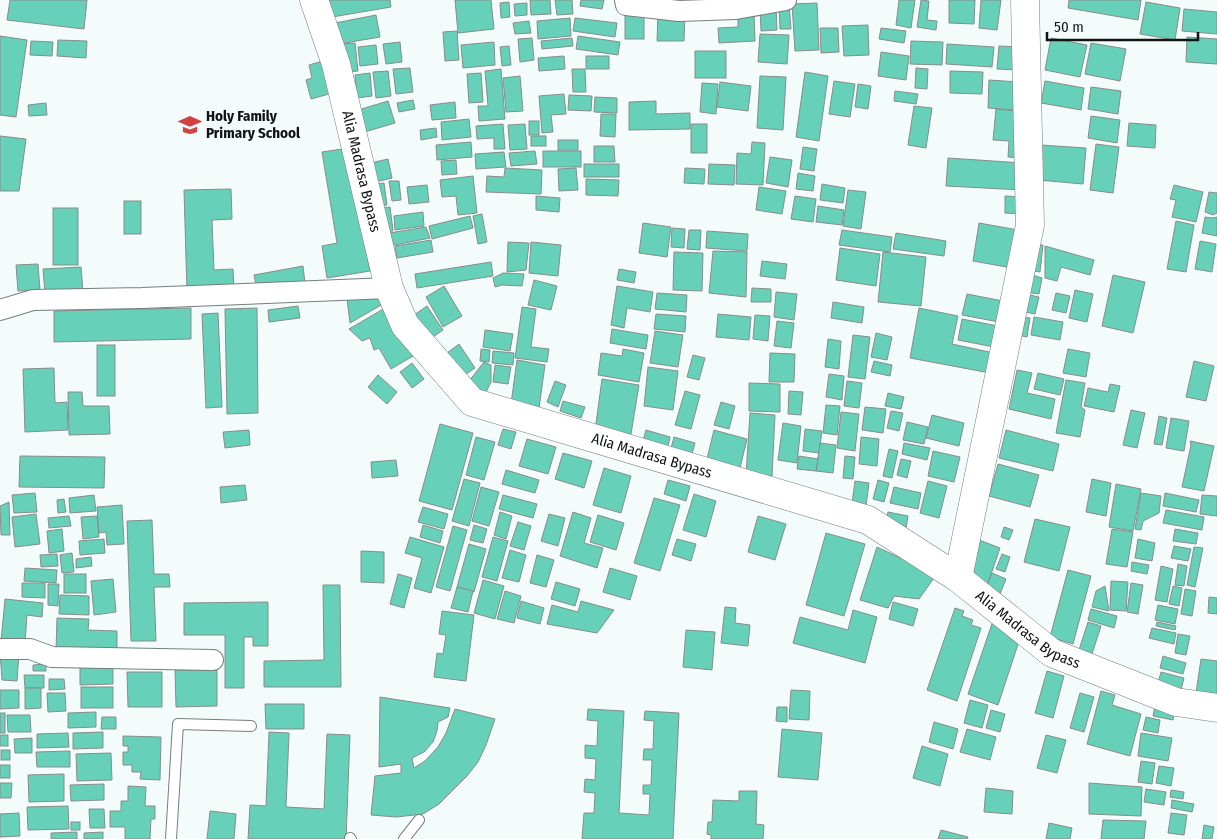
<svg xmlns="http://www.w3.org/2000/svg" width="1217" height="839" font-family="'Fira Sans Condensed',sans-serif">
	<rect width="100%" height="100%" fill="#f3fcfa"/>
	<g fill="#66d0b9" stroke="#858e8b">
		<polygon points="10,0 87,0 84,29 7,20"/>
		<polygon points="329,0 390,0 391,7 332,17"/>
		<polygon points="455,0 491,0 494,29 458,33"/>
		<polygon points="530,0 550,0 551,14 531,15"/>
		<polygon points="555,0 572,0 573,14 557,15"/>
		<polygon points="581,0 604,0 602,9 580,6"/>
		<polygon points="899,0 915,0 911,28 896,25"/>
		<polygon points="921,0 929,1 927,20 937,21 936,30 917,27"/>
		<polygon points="949,0 975,0 974,24 949,23"/>
		<polygon points="981,0 1001,0 997,30 979,28"/>
		<polygon points="1069,0 1141,0 1138,20 1068,8"/>
		<polygon points="509,2 510,17 501,18 500,3"/>
		<polygon points="1146,2 1180,8 1175,40 1140,34"/>
		<polygon points="527,3 527,15 515,16 514,4"/>
		<polygon points="817,3 819,50 795,51 792,4"/>
		<polygon points="789,5 791,29 780,29 779,6"/>
		<polygon points="776,6 777,30 761,31 760,7"/>
		<rect x="625" y="9" width="19" height="30"/>
		<polygon points="1184,9 1217,12 1217,34 1182,31"/>
		<polygon points="658,13 685,13 684,41 657,41"/>
		<polygon points="754,13 755,41 719,43 718,28 738,27 738,14"/>
		<polygon points="376,15 380,37 339,44 335,23"/>
		<polygon points="570,18 571,36 538,39 537,21"/>
		<polygon points="575,18 617,23 615,37 573,31"/>
		<polygon points="529,21 531,33 515,34 513,23"/>
		<polygon points="868,25 869,55 844,56 842,26"/>
		<polygon points="820,28 838,28 839,52 821,53"/>
		<polygon points="881,28 906,31 904,43 879,39"/>
		<polygon points="457,31 459,60 445,61 443,32"/>
		<polygon points="760,34 789,35 787,64 758,62"/>
		<polygon points="0,36 27,40 16,117 0,115"/>
		<polygon points="578,36 620,42 618,55 576,49"/>
		<polygon points="1187,37 1217,39 1217,64 1186,62"/>
		<polygon points="532,38 534,60 520,62 518,39"/>
		<polygon points="572,38 573,46 542,49 541,41"/>
		<polygon points="1051,38 1087,45 1080,77 1045,70"/>
		<polygon points="58,40 87,41 86,58 57,56"/>
		<polygon points="31,41 53,42 52,56 30,55"/>
		<polygon points="911,41 943,42 942,65 910,64"/>
		<polygon points="400,42 402,62 386,64 383,44"/>
		<polygon points="494,42 495,65 463,68 461,45"/>
		<polygon points="355,43 358,71 345,72 342,44"/>
		<polygon points="1091,43 1126,49 1120,81 1085,74"/>
		<polygon points="947,44 994,47 992,67 946,64"/>
		<polygon points="376,45 378,64 360,66 358,47"/>
		<polygon points="509,46 511,65 502,66 500,47"/>
		<polygon points="999,46 1020,47 1017,70 997,69"/>
		<rect x="695" y="51" width="31" height="27"/>
		<polygon points="881,52 909,56 906,80 878,76"/>
		<polygon points="564,56 565,69 539,71 538,58"/>
		<rect x="586" y="56" width="23" height="13"/>
		<polygon points="326,60 336,92 311,99 306,80 312,78 309,65"/>
		<polygon points="410,68 413,92 396,94 393,69"/>
		<polygon points="916,68 928,69 927,89 915,88"/>
		<polygon points="501,69 505,119 479,121 478,106 488,106 485,71"/>
		<polygon points="572,69 585,69 586,92 573,92"/>
		<polygon points="388,71 391,96 376,98 373,72"/>
		<polygon points="950,71 983,72 982,94 950,93"/>
		<polygon points="805,72 828,76 819,141 796,137"/>
		<polygon points="370,73 372,96 357,98 355,75"/>
		<polygon points="481,73 483,102 469,103 467,74"/>
		<polygon points="520,76 523,111 506,112 503,78"/>
		<polygon points="760,76 786,77 783,130 757,128"/>
		<polygon points="989,80 1019,82 1017,110 988,108"/>
		<polygon points="834,81 855,84 850,117 829,114"/>
		<polygon points="1045,81 1084,88 1081,110 1041,103"/>
		<polygon points="720,82 751,86 748,111 717,107"/>
		<polygon points="702,83 718,84 716,114 700,112"/>
		<polygon points="858,84 871,86 868,109 855,107"/>
		<polygon points="1091,87 1121,91 1118,114 1088,109"/>
		<polygon points="895,91 918,94 916,104 894,101"/>
		<polygon points="564,94 566,114 551,115 553,132 542,133 539,96"/>
		<polygon points="569,95 592,96 591,111 568,110"/>
		<polygon points="595,97 617,98 617,113 594,112"/>
		<polygon points="413,100 415,109 399,112 397,103"/>
		<polygon points="388,101 395,123 361,133 355,111"/>
		<polygon points="656,101 656,114 690,113 690,129 629,130 629,102"/>
		<polygon points="455,102 456,118 432,120 430,105"/>
		<polygon points="46,103 47,115 29,116 28,105"/>
		<polygon points="914,106 932,108 926,148 908,145"/>
		<polygon points="996,109 1026,112 1023,158 1008,157 1009,141 993,140"/>
		<polygon points="601,114 616,114 615,137 600,136"/>
		<polygon points="1091,116 1120,120 1117,143 1088,138"/>
		<polygon points="469,119 471,137 442,140 441,122"/>
		<rect x="529" y="121" width="10" height="14"/>
		<polygon points="1129,123 1156,125 1155,148 1127,146"/>
		<polygon points="503,124 505,149 494,149 494,138 477,139 476,126"/>
		<polygon points="525,124 527,149 510,150 508,125"/>
		<rect x="691" y="124" width="16" height="29"/>
		<polygon points="436,128 437,137 421,140 420,130"/>
		<polygon points="0,136 26,139 19,191 0,191"/>
		<rect x="531" y="136" width="15" height="10"/>
		<rect x="558" y="140" width="20" height="10"/>
		<polygon points="471,142 472,157 437,160 436,145"/>
		<polygon points="752,142 765,143 763,185 736,184 737,153 751,154"/>
		<polygon points="1096,144 1119,147 1113,193 1090,190"/>
		<polygon points="1041,145 1086,148 1083,184 1038,180"/>
		<polygon points="594,146 614,146 615,162 594,162"/>
		<polygon points="803,147 817,149 814,171 800,169"/>
		<polygon points="349,148 370,271 327,278 322,246 337,243 322,152"/>
		<polygon points="535,151 537,164 511,166 509,153"/>
		<rect x="543" y="151" width="38" height="16"/>
		<polygon points="504,152 506,167 476,169 475,154"/>
		<polygon points="770,157 792,160 788,187 766,183"/>
		<polygon points="948,158 1023,163 1022,190 946,186"/>
		<polygon points="388,159 392,178 371,183 366,164"/>
		<polygon points="456,160 457,174 442,175 441,161"/>
		<rect x="584" y="164" width="35" height="13"/>
		<polygon points="709,164 735,165 734,185 708,184"/>
		<polygon points="505,168 542,170 541,194 486,192 487,176 504,177"/>
		<polygon points="576,168 578,190 559,191 558,169"/>
		<polygon points="685,168 705,169 704,184 684,183"/>
		<polygon points="798,173 815,176 813,191 796,189"/>
		<polygon points="473,176 477,213 458,215 456,196 442,197 440,180"/>
		<polygon points="586,179 619,180 618,196 586,195"/>
		<polygon points="389,181 399,181 401,200 392,201"/>
		<polygon points="384,183 387,205 377,206 375,184"/>
		<polygon points="822,184 845,188 843,203 820,200"/>
		<polygon points="427,185 429,202 409,204 407,187"/>
		<polygon points="1174,185 1203,192 1196,222 1172,217 1176,200 1170,199"/>
		<polygon points="759,187 786,191 782,214 756,210"/>
		<polygon points="231,189 232,219 212,220 214,270 233,269 234,291 187,292 184,190"/>
		<polygon points="848,190 866,192 861,229 843,226"/>
		<polygon points="1209,192 1217,193 1217,213 1213,215 1205,212"/>
		<polygon points="536,196 560,198 559,212 536,210"/>
		<polygon points="795,196 816,199 813,222 791,219"/>
		<polygon points="1005,196 1026,197 1025,214 1005,213"/>
		<rect x="124" y="201" width="17" height="33"/>
		<polygon points="818,206 844,210 842,225 816,222"/>
		<polygon points="390,207 393,231 383,232 380,208"/>
		<rect x="53" y="208" width="25" height="57"/>
		<polygon points="423,212 424,226 395,230 394,216"/>
		<polygon points="482,214 487,242 478,244 473,216"/>
		<polygon points="470,216 473,228 432,239 429,226"/>
		<polygon points="1205,217 1213,218 1217,217 1217,236 1202,233"/>
		<polygon points="1176,221 1194,225 1186,272 1167,269"/>
		<polygon points="643,223 671,227 667,257 639,253"/>
		<polygon points="979,223 1018,230 1012,268 973,261"/>
		<polygon points="426,227 430,238 389,246 383,234"/>
		<polygon points="672,228 685,229 684,248 671,247"/>
		<polygon points="689,230 701,230 700,250 687,249"/>
		<polygon points="842,230 892,237 890,252 839,245"/>
		<polygon points="707,231 748,234 747,251 706,248"/>
		<polygon points="896,233 946,241 944,256 893,249"/>
		<polygon points="431,240 433,252 397,258 395,246"/>
		<polygon points="1200,241 1216,244 1212,272 1195,269"/>
		<polygon points="508,242 529,243 526,270 507,272"/>
		<polygon points="531,242 561,245 558,276 529,273"/>
		<polygon points="1032,244 1043,245 1040,272 1029,270"/>
		<polygon points="1045,246 1094,260 1090,275 1061,267 1057,281 1045,278"/>
		<polygon points="840,248 880,254 876,286 836,280"/>
		<polygon points="713,251 747,252 746,297 709,293"/>
		<polygon points="674,252 703,253 702,291 673,290"/>
		<polygon points="883,252 926,257 921,306 878,302"/>
		<polygon points="762,261 787,264 785,279 760,276"/>
		<polygon points="491,262 493,276 417,288 415,274"/>
		<polygon points="38,264 40,290 18,291 16,265"/>
		<polygon points="303,266 305,283 257,291 254,275"/>
		<polygon points="81,267 83,292 45,294 43,269"/>
		<polygon points="619,269 636,272 634,283 617,280"/>
		<polygon points="503,273 524,274 522,286 502,285 495,287 493,278"/>
		<polygon points="1029,274 1042,278 1039,294 1025,292"/>
		<polygon points="1113,275 1145,282 1133,333 1102,326"/>
		<polygon points="534,280 557,286 551,310 528,305"/>
		<polygon points="444,286 462,316 443,327 426,297"/>
		<polygon points="617,286 653,292 650,312 627,308 624,328 611,325"/>
		<polygon points="752,288 771,289 771,302 751,302"/>
		<polygon points="1075,290 1093,294 1087,322 1069,318"/>
		<polygon points="776,292 797,294 794,320 774,317"/>
		<polygon points="379,293 383,304 350,323 347,299"/>
		<polygon points="657,293 687,295 686,312 655,309"/>
		<polygon points="1056,293 1070,296 1066,313 1052,310"/>
		<polygon points="967,294 1003,301 999,322 962,315"/>
		<polygon points="1025,294 1039,297 1035,314 1021,311"/>
		<polygon points="833,302 864,307 862,323 831,318"/>
		<polygon points="298,306 300,318 269,322 268,310"/>
		<polygon points="427,306 443,330 430,339 414,315"/>
		<polygon points="522,307 536,309 531,347 549,349 547,362 515,358"/>
		<polygon points="191,308 191,339 54,342 54,311"/>
		<polygon points="257,308 258,413 227,414 225,309"/>
		<polygon points="385,308 413,356 391,369 379,348 374,350 370,338 362,341 349,329"/>
		<polygon points="919,308 958,316 952,344 994,353 990,373 910,358"/>
		<polygon points="218,313 222,407 206,408 202,314"/>
		<polygon points="656,314 686,316 685,332 654,329"/>
		<polygon points="718,314 751,317 749,340 716,337"/>
		<polygon points="755,315 770,316 768,341 753,339"/>
		<polygon points="1020,317 1030,318 1027,337 1017,335"/>
		<polygon points="1034,317 1063,322 1060,340 1031,335"/>
		<polygon points="962,319 998,326 994,347 958,340"/>
		<polygon points="777,321 794,323 791,348 774,346"/>
		<polygon points="612,329 648,335 646,349 610,343"/>
		<polygon points="485,330 513,334 510,351 483,347"/>
		<polygon points="655,331 683,335 678,367 650,363"/>
		<polygon points="876,333 892,337 887,360 871,357"/>
		<polygon points="853,335 870,337 865,379 848,377"/>
		<polygon points="828,339 841,341 839,369 825,367"/>
		<polygon points="459,344 475,368 459,379 443,356"/>
		<rect x="97" y="345" width="18" height="51"/>
		<polygon points="481,349 490,350 489,362 480,361"/>
		<polygon points="623,349 644,353 639,382 598,375 601,353 622,356"/>
		<polygon points="1068,349 1090,353 1086,377 1063,373"/>
		<polygon points="493,351 514,353 513,365 492,363"/>
		<polygon points="770,353 795,354 794,382 769,382"/>
		<polygon points="693,355 705,358 699,380 687,377"/>
		<polygon points="517,360 545,365 539,408 511,404"/>
		<polygon points="874,361 892,365 890,376 871,372"/>
		<polygon points="1194,361 1214,366 1206,401 1186,397"/>
		<polygon points="484,362 491,365 491,382 484,396 466,385"/>
		<polygon points="412,363 424,379 412,388 400,372"/>
		<polygon points="495,365 511,367 508,384 493,382"/>
		<polygon points="648,367 678,371 673,410 644,406"/>
		<polygon points="54,368 55,403 67,402 68,430 25,432 23,369"/>
		<polygon points="1017,370 1032,373 1027,393 1055,399 1051,419 1009,409"/>
		<polygon points="1038,373 1064,379 1060,395 1034,389"/>
		<polygon points="829,374 844,376 842,400 826,397"/>
		<polygon points="378,375 397,392 387,404 368,387"/>
		<polygon points="602,379 639,385 630,440 595,431"/>
		<polygon points="1066,380 1085,383 1081,407 1085,410 1080,437 1056,433"/>
		<polygon points="555,381 566,385 558,407 547,402"/>
		<polygon points="847,381 862,383 859,408 844,406"/>
		<polygon points="749,383 780,384 780,412 749,411"/>
		<polygon points="1110,384 1120,386 1114,412 1084,406 1088,388 1108,392"/>
		<polygon points="685,391 700,395 691,429 675,425"/>
		<polygon points="789,391 803,392 801,415 788,414"/>
		<polygon points="68,392 82,392 83,406 109,406 110,434 69,435"/>
		<polygon points="888,393 904,397 901,409 885,406"/>
		<polygon points="563,401 585,407 581,418 560,411"/>
		<polygon points="721,402 735,406 729,429 714,425"/>
		<polygon points="826,405 840,406 837,435 823,433"/>
		<polygon points="865,407 886,409 883,433 862,430"/>
		<polygon points="1131,410 1145,413 1137,448 1123,445"/>
		<polygon points="891,411 903,413 899,431 887,428"/>
		<polygon points="841,412 859,414 855,451 837,448"/>
		<polygon points="750,413 775,415 772,476 746,475"/>
		<polygon points="932,415 964,423 959,446 926,438"/>
		<polygon points="1159,416 1167,418 1162,445 1154,444"/>
		<polygon points="1171,418 1189,421 1184,451 1166,448"/>
		<polygon points="907,422 928,427 924,444 903,440"/>
		<polygon points="783,423 801,426 797,463 778,460"/>
		<polygon points="440,424 473,433 452,510 419,501"/>
		<polygon points="503,429 516,432 511,449 498,445"/>
		<polygon points="805,429 822,431 819,453 803,451"/>
		<polygon points="249,430 250,445 225,448 223,432"/>
		<polygon points="646,430 670,437 666,455 641,448"/>
		<polygon points="714,430 747,439 739,472 706,463"/>
		<polygon points="1006,430 1059,444 1053,471 999,458"/>
		<polygon points="476,437 495,442 484,480 466,475"/>
		<polygon points="674,437 695,443 690,462 669,456"/>
		<polygon points="861,437 879,439 877,466 859,464"/>
		<polygon points="527,439 556,447 548,474 519,466"/>
		<polygon points="1190,441 1214,446 1204,491 1182,487 1191,445"/>
		<polygon points="820,443 836,445 833,473 816,471"/>
		<polygon points="904,443 930,448 927,460 902,454"/>
		<polygon points="889,449 898,451 892,478 883,476"/>
		<polygon points="933,451 960,457 954,482 928,476"/>
		<polygon points="563,453 592,461 584,488 555,479"/>
		<polygon points="20,456 105,457 104,488 19,487"/>
		<polygon points="799,456 818,459 816,471 797,469"/>
		<polygon points="845,456 855,457 853,479 843,478"/>
		<polygon points="901,459 911,461 907,478 897,475"/>
		<polygon points="396,460 398,476 372,478 371,462"/>
		<polygon points="998,464 1039,475 1030,507 989,496"/>
		<polygon points="604,468 631,476 621,513 593,505"/>
		<polygon points="506,470 539,480 535,493 502,484"/>
		<polygon points="464,479 480,483 469,526 452,521"/>
		<polygon points="1092,479 1111,483 1106,516 1086,512"/>
		<polygon points="668,480 690,486 686,501 664,494"/>
		<polygon points="878,480 889,483 884,502 873,499"/>
		<polygon points="855,481 869,483 865,513 851,511"/>
		<polygon points="928,481 947,486 939,518 920,513"/>
		<polygon points="1116,484 1141,489 1133,531 1109,527"/>
		<polygon points="245,485 247,500 221,503 220,487"/>
		<polygon points="481,487 499,492 489,526 472,521"/>
		<polygon points="894,487 921,493 918,509 890,503"/>
		<polygon points="35,493 37,512 14,513 12,495"/>
		<polygon points="1141,493 1161,496 1159,513 1143,521 1141,530 1135,529"/>
		<polygon points="1165,493 1199,500 1196,512 1163,506"/>
		<polygon points="694,494 716,501 706,537 683,530"/>
		<polygon points="94,495 96,511 70,513 69,498"/>
		<polygon points="503,495 537,504 533,518 499,509"/>
		<polygon points="1202,495 1217,496 1217,516 1200,514"/>
		<polygon points="654,498 680,505 660,571 634,563"/>
		<polygon points="64,499 66,512 58,513 57,500"/>
		<polygon points="9,502 10,535 1,535 0,506"/>
		<polygon points="122,505 124,544 107,545 106,532 99,533 97,507"/>
		<polygon points="423,507 448,514 444,529 418,522"/>
		<polygon points="1166,510 1204,517 1202,530 1163,523"/>
		<polygon points="500,512 512,516 506,539 494,535"/>
		<polygon points="573,512 591,518 584,543 603,548 597,568 560,556"/>
		<polygon points="888,512 908,516 906,528 885,524"/>
		<polygon points="36,514 40,544 15,547 12,517"/>
		<polygon points="549,514 565,518 558,546 541,541"/>
		<polygon points="598,515 624,523 616,550 590,542"/>
		<polygon points="69,516 71,526 49,528 48,518"/>
		<polygon points="97,516 99,537 83,539 81,517"/>
		<polygon points="758,516 786,524 775,560 748,552"/>
		<polygon points="1035,519 1070,527 1059,571 1024,562"/>
		<polygon points="152,520 154,574 169,574 170,587 154,587 156,641 131,641 127,521"/>
		<polygon points="518,522 531,526 524,550 510,546"/>
		<polygon points="423,525 443,531 440,543 420,537"/>
		<polygon points="474,525 487,529 483,543 470,540"/>
		<polygon points="453,526 467,530 450,591 436,587"/>
		<polygon points="1004,527 1013,530 1009,540 1001,537"/>
		<polygon points="62,529 64,551 49,553 47,531"/>
		<polygon points="1112,529 1133,532 1127,567 1106,564"/>
		<polygon points="1175,529 1198,533 1196,544 1173,541"/>
		<polygon points="826,533 865,544 844,616 806,605"/>
		<polygon points="410,537 444,547 431,593 414,588 422,558 405,553"/>
		<polygon points="493,537 508,541 497,581 482,577"/>
		<polygon points="104,539 105,553 80,555 79,541"/>
		<polygon points="677,539 696,544 691,561 672,555"/>
		<polygon points="1138,539 1155,543 1152,561 1135,558"/>
		<polygon points="979,540 1000,548 987,586 965,578"/>
		<polygon points="469,544 486,549 474,592 457,587"/>
		<polygon points="1174,546 1191,549 1188,561 1171,558"/>
		<polygon points="877,547 936,575 919,599 894,596 888,608 860,600"/>
		<polygon points="1194,547 1203,548 1195,587 1187,585"/>
		<polygon points="510,550 526,555 519,582 502,578"/>
		<polygon points="361,551 384,552 384,583 361,582"/>
		<polygon points="72,553 74,572 62,573 60,555"/>
		<polygon points="57,554 58,566 41,567 40,555"/>
		<polygon points="1002,554 1010,557 1005,572 996,569"/>
		<polygon points="537,555 554,560 546,587 530,583"/>
		<polygon points="91,557 92,566 76,568 76,559"/>
		<polygon points="1132,562 1149,565 1147,574 1131,571"/>
		<polygon points="1178,564 1187,566 1184,586 1175,585"/>
		<polygon points="1161,566 1173,569 1167,602 1155,600"/>
		<polygon points="25,568 57,570 56,583 24,581"/>
		<polygon points="610,568 637,576 630,600 603,592"/>
		<polygon points="1068,570 1091,576 1073,644 1050,637"/>
		<polygon points="992,573 1006,579 998,599 984,594"/>
		<rect x="64" y="574" width="22" height="19"/>
		<polygon points="398,574 412,578 404,608 390,604"/>
		<polygon points="113,579 116,612 94,615 91,581"/>
		<polygon points="483,580 504,586 495,619 474,613"/>
		<polygon points="1111,581 1128,582 1126,611 1110,610"/>
		<polygon points="556,582 580,589 575,606 551,599"/>
		<polygon points="22,583 45,583 45,598 22,597"/>
		<polygon points="1131,583 1143,585 1138,614 1127,612"/>
		<polygon points="48,584 59,584 58,606 48,605"/>
		<polygon points="323,585 340,585 341,687 264,687 264,661 324,660"/>
		<polygon points="1105,586 1109,611 1092,607 1096,591"/>
		<polygon points="1173,586 1182,588 1179,606 1169,604"/>
		<polygon points="457,587 473,591 468,612 451,608"/>
		<polygon points="1185,589 1196,591 1192,616 1181,614"/>
		<polygon points="505,591 521,596 514,623 497,619"/>
		<polygon points="60,595 89,596 89,615 59,614"/>
		<polygon points="1209,597 1217,598 1217,614 1208,613"/>
		<polygon points="5,599 43,603 42,617 27,615 25,643 1,641"/>
		<polygon points="521,601 544,608 540,624 517,618"/>
		<polygon points="581,601 614,610 597,633 547,624 552,605 578,612"/>
		<polygon points="268,602 268,646 253,646 253,637 244,637 244,688 225,688 225,635 184,635 184,603"/>
		<polygon points="893,602 918,609 913,626 889,619"/>
		<polygon points="1158,605 1178,609 1175,624 1155,620"/>
		<polygon points="725,607 736,608 735,623 750,625 748,646 721,643"/>
		<polygon points="955,608 964,611 962,616 973,620 971,625 981,628 957,701 927,690"/>
		<polygon points="1091,609 1117,616 1114,628 1088,620"/>
		<polygon points="853,610 877,617 865,663 793,643 800,617 848,630"/>
		<polygon points="442,611 474,615 466,681 434,677 437,653 443,654 446,635 439,634"/>
		<polygon points="996,612 1022,632 998,705 968,694"/>
		<polygon points="57,618 89,619 88,630 117,631 117,653 56,651"/>
		<polygon points="1088,622 1101,626 1090,660 1077,656"/>
		<polygon points="1157,622 1176,626 1175,630 1156,626"/>
		<polygon points="1152,628 1176,633 1174,644 1149,638"/>
		<polygon points="686,630 715,632 712,670 683,667"/>
		<polygon points="1178,634 1190,636 1186,655 1175,653"/>
		<polygon points="0,652 19,653 17,681 2,680"/>
		<polygon points="1163,656 1186,663 1183,674 1160,668"/>
		<polygon points="1201,659 1217,661 1217,696 1196,693"/>
		<polygon points="46,664 46,671 33,671 33,665"/>
		<polygon points="113,665 113,684 80,685 80,666"/>
		<polygon points="175,670 217,670 217,706 176,707"/>
		<polygon points="1047,671 1064,676 1053,718 1035,713"/>
		<polygon points="127,672 162,672 162,707 128,707"/>
		<polygon points="1161,672 1184,678 1181,690 1158,683"/>
		<polygon points="24,675 44,675 44,688 25,688"/>
		<polygon points="49,679 64,679 65,689 49,690"/>
		<rect x="81" y="687" width="32" height="21"/>
		<polygon points="25,688 41,688 41,708 25,709"/>
		<polygon points="0,690 19,690 19,708 0,709"/>
		<polygon points="791,690 810,691 809,720 789,719"/>
		<polygon points="1101,691 1115,695 1112,705 1141,714 1130,756 1087,744"/>
		<polygon points="47,693 65,693 66,711 48,712"/>
		<polygon points="1080,693 1094,697 1084,732 1070,728"/>
		<polygon points="380,697 450,708 448,717 438,722 437,731 433,742 424,752 412,758 414,768 425,761 438,747 446,733 455,709 495,719 486,745 478,762 467,776 439,804 423,814 396,817 371,815 375,776 401,773 401,764 379,767"/>
		<polygon points="970,700 988,705 982,728 964,723"/>
		<polygon points="265,704 304,704 304,729 266,729"/>
		<polygon points="1155,706 1175,710 1173,720 1153,716"/>
		<polygon points="777,707 787,707 787,722 776,721"/>
		<polygon points="588,709 624,711 619,813 649,815 650,794 643,794 643,785 651,785 652,760 643,760 644,749 653,749 654,721 644,720 645,711 679,713 673,839 582,839 584,813 594,813 595,793 584,792 585,779 595,780 596,759 585,758 585,745 597,746 598,721 587,720"/>
		<polygon points="991,710 1005,714 1000,732 986,728"/>
		<polygon points="96,712 96,727 68,728 68,713"/>
		<rect x="0" y="713" width="5" height="20"/>
		<polygon points="7,715 30,715 31,732 8,732"/>
		<polygon points="102,717 116,717 116,729 101,729"/>
		<polygon points="1146,717 1160,720 1158,733 1143,730"/>
		<polygon points="934,722 958,729 953,749 929,742"/>
		<polygon points="782,729 822,733 818,780 778,777"/>
		<polygon points="967,729 996,737 990,760 960,752"/>
		<polygon points="103,732 103,748 73,749 73,733"/>
		<polygon points="269,732 289,733 286,807 324,809 327,734 350,735 346,839 248,839 250,805 266,806"/>
		<polygon points="68,733 69,747 37,748 37,734"/>
		<polygon points="1141,733 1172,738 1168,761 1138,756"/>
		<rect x="0" y="735" width="8" height="11"/>
		<polygon points="1046,735 1066,740 1057,773 1037,768"/>
		<polygon points="123,736 161,737 160,780 140,779 141,772 132,772 132,765 123,765 123,752 128,752 128,746 123,746"/>
		<polygon points="32,738 32,753 15,753 14,739"/>
		<polygon points="922,746 948,754 940,786 913,778"/>
		<rect x="1" y="750" width="9" height="10"/>
		<polygon points="70,751 70,767 37,767 36,752"/>
		<polygon points="111,753 112,780 77,781 76,754"/>
		<polygon points="1141,761 1155,763 1152,784 1138,782"/>
		<rect x="0" y="765" width="10" height="13"/>
		<polygon points="1159,766 1174,768 1171,786 1156,783"/>
		<polygon points="64,774 64,801 29,802 28,775"/>
		<polygon points="0,783 12,783 11,798 0,798"/>
		<polygon points="1089,783 1142,787 1141,816 1089,814"/>
		<polygon points="104,784 104,800 71,801 70,785"/>
		<polygon points="128,786 146,787 145,806 155,806 155,819 151,819 150,839 125,839 125,827 110,827 110,811 121,811 121,801 128,801"/>
		<polygon points="986,788 1013,791 1012,814 984,812"/>
		<polygon points="1146,789 1166,792 1164,805 1144,802"/>
		<polygon points="1171,790 1184,792 1183,799 1170,797"/>
		<polygon points="739,791 757,791 756,824 764,825 763,839 711,839 711,835 707,834 708,822 712,822 713,800 739,801"/>
		<polygon points="1172,800 1194,804 1192,812 1171,808"/>
		<polygon points="68,806 69,829 28,830 27,807"/>
		<polygon points="89,809 104,809 105,828 90,828"/>
		<polygon points="210,811 236,814 234,839 207,839"/>
		<polygon points="19,813 20,836 0,837 0,814"/>
		<polygon points="1171,813 1187,815 1184,835 1168,833"/>
		<polygon points="1103,820 1146,821 1144,839 1101,839"/>
		<rect x="71" y="822" width="9" height="8"/>
		<polygon points="1049,823 1072,828 1070,839 1046,839"/>
		<polygon points="1204,825 1214,827 1212,839 1202,839"/>
		<polygon points="941,830 968,837 967,839 938,839"/>
		<polygon points="77,832 77,839 51,839 51,833"/>
		<polygon points="103,832 103,839 84,839 84,833"/>
	</g>
	<g fill="none" stroke-linecap="round" stroke-linejoin="round">
		<defs>
			<g id="lane">
				<polyline points="350,838 351,839"/>
				<polyline points="171,839 178,724 251,726"/>
				<polyline points="404,839 419,820"/>
			</g>
			<g id="street">
				<polyline points="625,0 626,5 679,11 736,9 786,0"/>
				<polyline points="0,310 33,300 142,298 389,288"/>
				<polyline points="0,649 30,649 52,657 213,660"/>
			</g>
			<g id="secondary">
				<path id="s1" d="M314,0L336,64L389,288L405,325L472,402L868,520L958,578L1052,653L1176,702L1217,708"/>
				<polyline points="958,578 1030,225 1025,0"/>
			</g>
		</defs>
		<use href="#lane" stroke="#767e7c" stroke-width="12"/>
		<use href="#street" stroke="#767e7c" stroke-width="22"/>
		<use href="#secondary" stroke="#767e7c" stroke-width="29"/>
		<use href="#lane" stroke="#fff" stroke-width="10"/>
		<use href="#street" stroke="#fff" stroke-width="20"/>
		<use href="#secondary" stroke="#fff" stroke-width="28"/>
	</g>
	<defs>
		<symbol id="school-bare" viewBox="-9 -9 18 18"><path d="M0-5L7-2L0 1L-7-2ZM-4 1L0 2.5L4 1V4Q0 6-4 4Z" fill="#d14242" stroke="#f3fcfa" stroke-width="2.5" paint-order="stroke"/></symbol>
	</defs>
	<g fill-rule="evenodd">
		<use href="#school-bare" x="174" y="109" width="32" height="32"/>
	</g>
	<g text-anchor="middle" dominant-baseline="central" stroke-width="4.5" stroke-linejoin="round" paint-order="stroke">
		<g font-size="15" font-weight="bold" fill="#111413" stroke="#f3fcfa" text-anchor="start">
			<text x="206" y="116">Holy Family<tspan x="206" dy="17">Primary School</tspan></text>
		</g>
		<g font-size="15" fill="#111413" stroke="#f3fcfa">
			<text stroke="none"><textPath href="#s1" startOffset="178">Alia Madrasa Bypass</textPath></text>
			<text stroke="none"><textPath href="#s1" startOffset="628">Alia Madrasa Bypass</textPath></text>
			<text stroke="none"><textPath href="#s1" startOffset="1048">Alia Madrasa Bypass</textPath></text>
		</g>
	</g>
	<path d="M1047 32v8h151v-8" fill="none" stroke="#111413" stroke-width="2.5"/>
	<text x="1054" y="32" font-size="15" fill="#111413" stroke="#f3fcfa" stroke-width="4" paint-order="stroke">50 m</text>
</svg>
